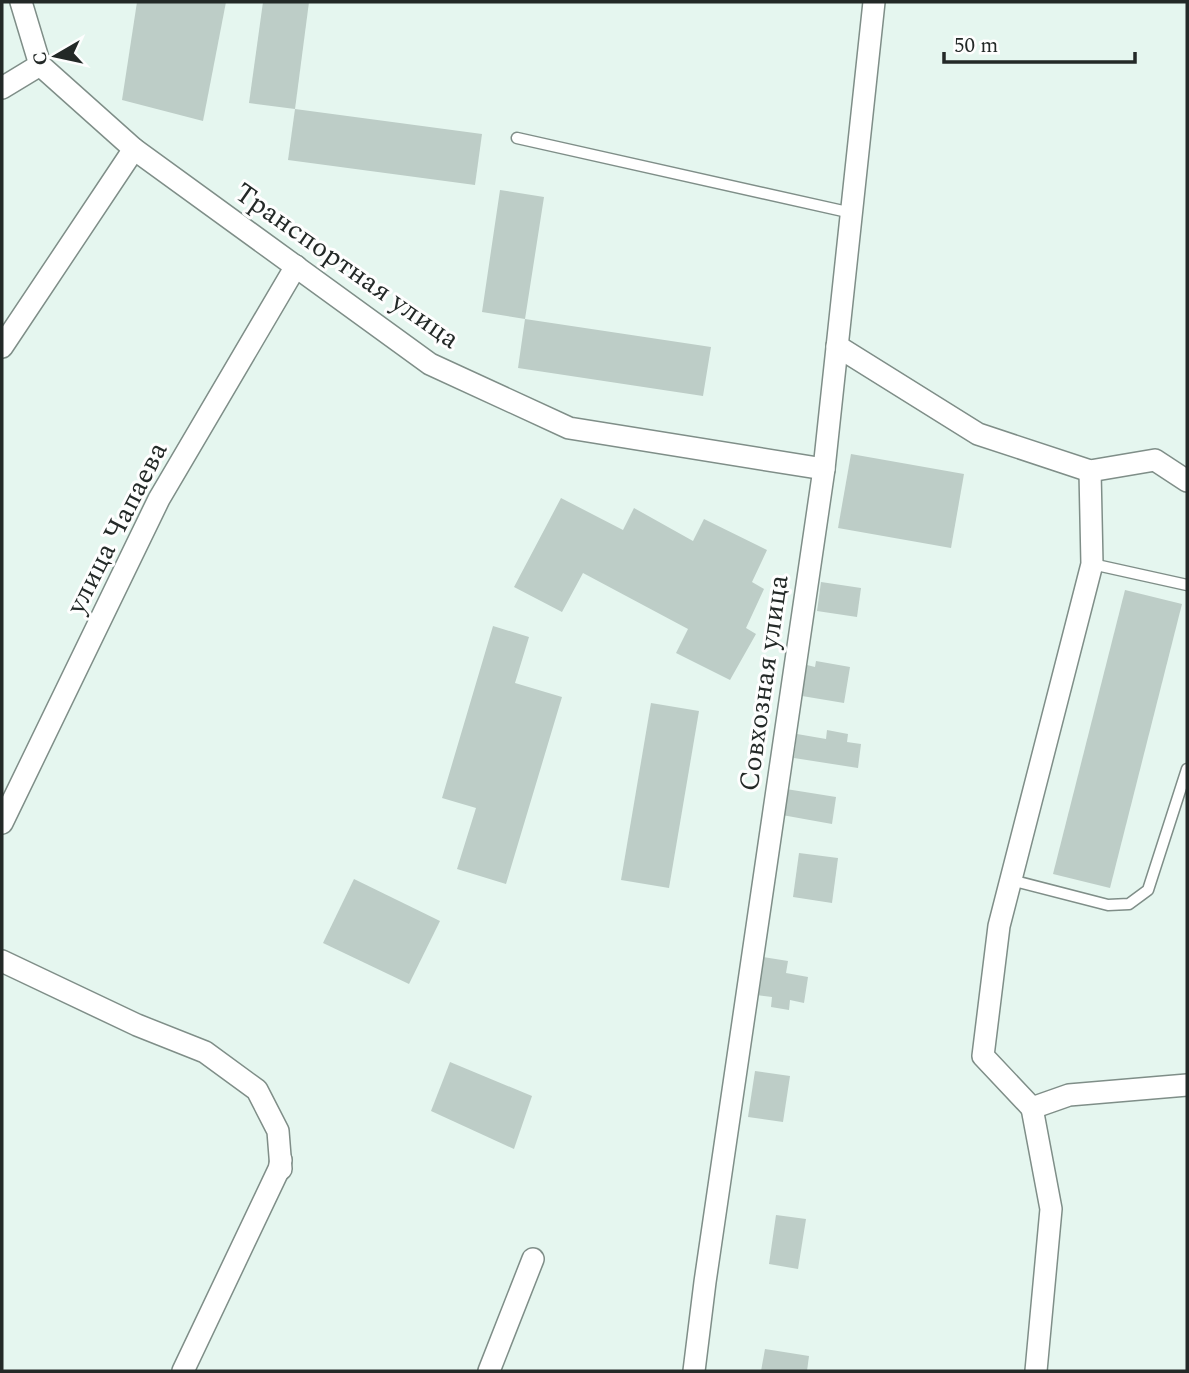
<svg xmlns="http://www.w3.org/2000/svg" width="1189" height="1373" font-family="Spectral,serif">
	<rect width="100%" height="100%" fill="#e5f6ef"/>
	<g fill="#bdcdc7">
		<polygon points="137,2 226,2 203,121 122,100"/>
		<polygon points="263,2 309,2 295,109 249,103"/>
		<polygon points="295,109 482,134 475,185 288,160"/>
		<polygon points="500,190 544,197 525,319 711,347 703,396 518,368 525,319 482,312"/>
		<polygon points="851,454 964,474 951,548 838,528"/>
		<polygon points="561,498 623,530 634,508 693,541 704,519 767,550 752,582 764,589 746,628 756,634 730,680 676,653 688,629 583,573 562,612 514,587"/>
		<polygon points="821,582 861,588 857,617 817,611"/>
		<polygon points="1125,590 1182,604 1110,888 1053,874"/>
		<polygon points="493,626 529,637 515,683 562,697 506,884 457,869 476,808 442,798"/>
		<polygon points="816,661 850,667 844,703 802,696 807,665 815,667"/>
		<polygon points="651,703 699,711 669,888 621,880"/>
		<polygon points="827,730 848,734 847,742 861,744 858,768 794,758 797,734 826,739"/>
		<polygon points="786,789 836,797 832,824 782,815"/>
		<polygon points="799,853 838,858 832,903 793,897"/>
		<polygon points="354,879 440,921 409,984 323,943"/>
		<polygon points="763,957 788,961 786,973 808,977 804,1003 790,1000 789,1010 771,1007 772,997 756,995"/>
		<polygon points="450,1062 532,1096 514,1149 431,1111"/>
		<polygon points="755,1071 790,1076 783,1122 748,1117"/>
		<polygon points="776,1215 806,1219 798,1269 769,1264"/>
		<polygon points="765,1349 809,1356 807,1371 761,1371"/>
	</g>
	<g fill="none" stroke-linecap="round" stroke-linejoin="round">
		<defs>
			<g id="lane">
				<polyline points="517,138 852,213"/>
				<polyline points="1092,564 1187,585"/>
				<polyline points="1011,880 1108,905 1129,904 1148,890 1187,769"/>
			</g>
			<g id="street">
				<polyline points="21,2 40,65"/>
				<polyline points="40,65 134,149 430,364 569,428 824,469"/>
				<polyline points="2,88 40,65"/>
				<polyline points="837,346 978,434 1090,471 1155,460 1187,481"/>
				<polyline points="2,347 134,149"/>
				<polyline points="2,823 159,499 296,266"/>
				<polyline points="2,961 137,1025 205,1052 257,1090 278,1131 281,1169"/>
				<polyline points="1032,1108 983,1056 999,926 1092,564 1090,471"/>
				<polyline points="1032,1108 1051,1209 1036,1371"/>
				<polyline points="1032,1108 1069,1095 1187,1085"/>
				<polyline points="183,1371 279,1169 281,1160"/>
				<polyline points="489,1371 533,1259"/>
				<polyline points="694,1371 705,1282 824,469 874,2"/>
			</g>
		</defs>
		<use href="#lane" stroke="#7f8e88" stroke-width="13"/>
		<use href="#street" stroke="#7f8e88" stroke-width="24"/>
		<use href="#lane" stroke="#fff" stroke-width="10"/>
		<use href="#street" stroke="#fff" stroke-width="21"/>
	</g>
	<g text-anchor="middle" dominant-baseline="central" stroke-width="6" stroke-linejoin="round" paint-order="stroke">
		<g font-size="28" fill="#232927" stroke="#fefefe">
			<text transform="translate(347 266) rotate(35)">Транспортная улица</text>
			<text transform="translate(117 528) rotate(-63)">улица Чапаева</text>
			<text transform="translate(764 683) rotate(-82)">Совхозная улица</text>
		</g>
	</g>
	<rect width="1189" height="1373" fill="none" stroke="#232927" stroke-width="7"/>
	<g transform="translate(56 56) rotate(261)" stroke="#fefefe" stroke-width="5" paint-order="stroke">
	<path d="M0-5L12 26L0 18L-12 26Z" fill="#232927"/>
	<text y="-10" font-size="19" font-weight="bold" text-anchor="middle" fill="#232927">С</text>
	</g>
	<path d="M944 52v10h191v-10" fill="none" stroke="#232927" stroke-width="3.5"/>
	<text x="954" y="52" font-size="21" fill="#232927" stroke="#fefefe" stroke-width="5" paint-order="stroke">50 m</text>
</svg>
